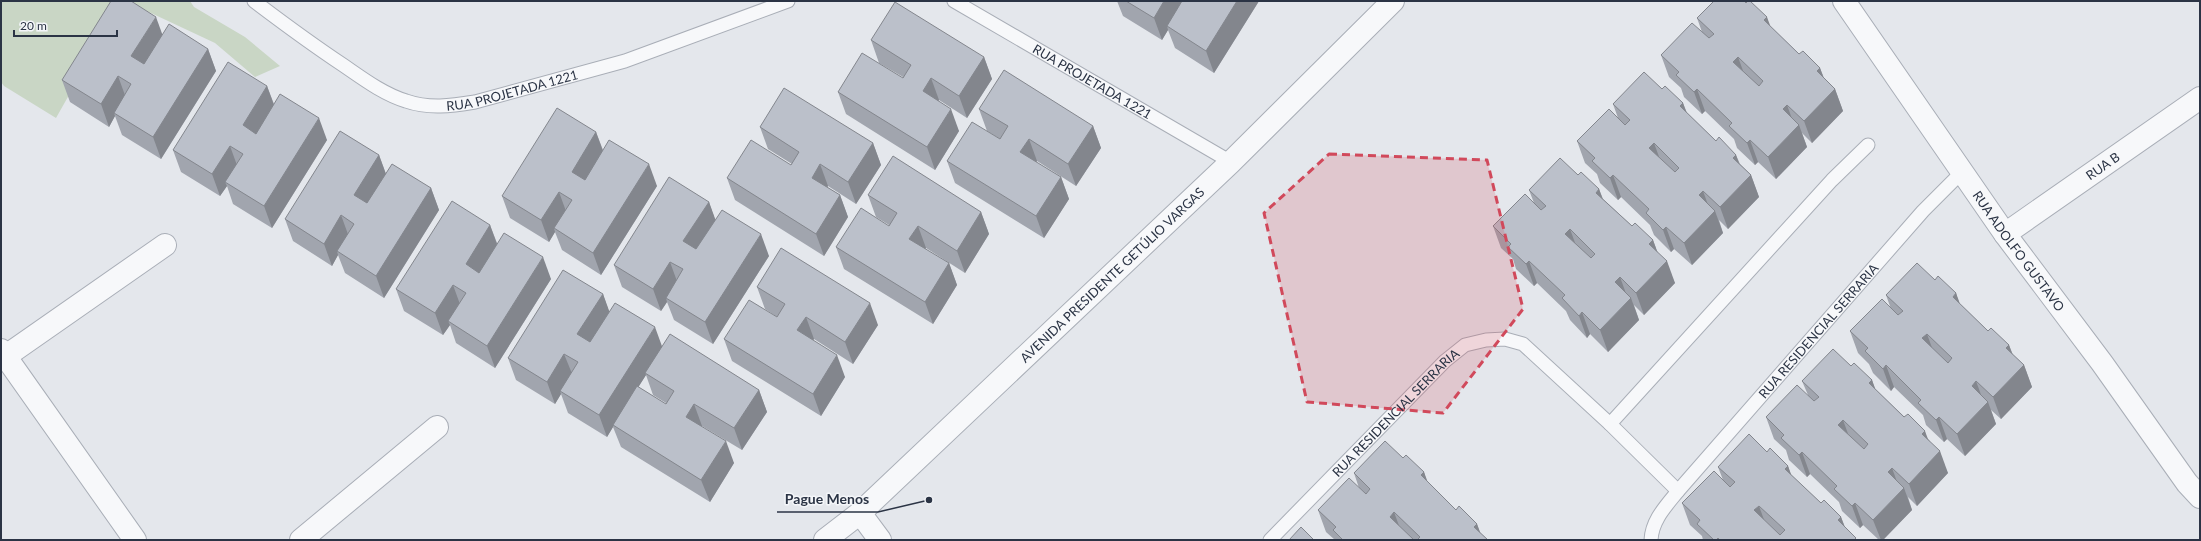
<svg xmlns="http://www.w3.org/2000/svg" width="2201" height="541" font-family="Lato,sans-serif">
	<rect width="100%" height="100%" fill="#e4e7ec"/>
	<polygon fill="#c9d6c5" points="1,1 190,1 194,7 245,37 280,66 255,77 215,43 136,6 112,19 56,118 4,86 1,82"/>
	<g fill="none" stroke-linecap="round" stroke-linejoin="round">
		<defs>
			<g id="service">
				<path id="s1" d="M254,1C283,23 313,45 343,65C362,78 383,94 406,101C429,109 451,106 475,102L625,61L788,1"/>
				<path id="s2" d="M954,1L1231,162"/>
				<polyline points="1610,424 1832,180 1868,145"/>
				<path id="s3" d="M1270,540L1445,361L1465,345L1486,340L1505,339L1523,344L1610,424L1678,491"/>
				<path id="s4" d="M1651,540C1652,520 1666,506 1678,491L1923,211L1962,172"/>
			</g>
			<g id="minor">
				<path id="s5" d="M2005,234L2200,98"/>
				<polyline points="1,350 135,540"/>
				<polyline points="6,356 165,245"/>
				<polyline points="301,540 437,427"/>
			</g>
			<g id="tertiary">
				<path id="s6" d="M1844,1L2005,234L2102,363L2187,483L2200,497"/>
				<polyline points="860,513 880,540"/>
				<path id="s7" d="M825,540L860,513L1231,162L1393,1"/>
			</g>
		</defs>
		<use href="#service" stroke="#a9aeb7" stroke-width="15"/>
		<use href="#minor" stroke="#a9aeb7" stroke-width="24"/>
		<use href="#tertiary" stroke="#a9aeb7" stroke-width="24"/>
		<use href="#service" stroke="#f7f8fa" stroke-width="13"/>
		<use href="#minor" stroke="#f7f8fa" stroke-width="22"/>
		<use href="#tertiary" stroke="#f7f8fa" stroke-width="22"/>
	</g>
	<g fill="#a1a5ae" fill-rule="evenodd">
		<polygon points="1117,1 1259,1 1214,73 1175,48 1168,30 1162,40 1123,16"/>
		<polygon points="1697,18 1771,27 1799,54 1820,68 1824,78 1835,89 1843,111 1812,143 1802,133 1807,147 1776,179 1758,162 1755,165 1737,148 1734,139 1705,111 1702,114 1684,97 1681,88 1669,77 1661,55 1702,32"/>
		<polygon points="162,35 208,49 216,71 161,159 122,135 115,116 109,127 70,102 62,80"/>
		<polygon points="871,40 984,57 992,79 967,118 939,100 938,101 959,131 935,170 846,114 838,92 903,78 903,77 879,63"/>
		<polygon points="267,86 274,104 327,140 272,228 233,204 227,186 220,196 181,172 173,150"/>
		<polygon points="1662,89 1683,103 1687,113 1716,141 1736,155 1740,164 1751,175 1759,197 1728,229 1719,220 1723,233 1692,265 1674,249 1671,252 1654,235 1650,225 1621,197 1618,200 1600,183 1597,174 1585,163 1577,141 1618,118 1613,104"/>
		<polygon points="979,109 1093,126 1101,148 1076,186 1037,161 1036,162 1061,177 1069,199 1044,238 955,183 947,161 1000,139 987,131"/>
		<polygon points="760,127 873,143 881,165 856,204 828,186 827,187 840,195 848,217 824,256 735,200 727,178 791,165 792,164 768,149"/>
		<polygon points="596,132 603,150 657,186 601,275 562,250 555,232 549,242 510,218 502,196"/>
		<polygon points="379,155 386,174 431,188 439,210 384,298 345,273 338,255 332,266 293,241 285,219"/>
		<polygon points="1578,175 1599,189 1603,199 1632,226 1653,240 1657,251 1675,283 1644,315 1634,305 1639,320 1608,352 1590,334 1587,338 1570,320 1566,311 1537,283 1534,286 1516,269 1513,259 1501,248 1493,226 1534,203 1529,190"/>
		<polygon points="868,195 981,212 989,234 965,273 926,248 925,249 949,263 957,285 933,324 844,269 836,247 889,226 889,225 876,217"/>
		<polygon points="709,202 715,220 769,256 713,344 674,320 667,302 661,311 622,287 614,265"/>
		<polygon points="490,225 497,243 551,279 495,368 456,343 450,325 443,335 404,311 396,289"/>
		<polygon points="1935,280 1956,293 1959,303 1988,331 2009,345 2013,355 2024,365 2032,387 2001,419 1991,410 1996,424 1965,456 1947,439 1944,442 1926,425 1923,415 1894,387 1891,391 1873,373 1869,364 1858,353 1850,331 1891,309 1886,295"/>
		<polygon points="757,287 878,325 853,364 814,339 813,340 845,377 821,416 732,361 724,339 777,317 765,309"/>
		<path d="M603,294L609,312L662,347L759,390L767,412L742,450L702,426V427L734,463L710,502L621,447L613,427L607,437L568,413L561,394L555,404L516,380L508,358ZM646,375L653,395L666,403V404L638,387Z"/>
		<polygon points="1851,366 1872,380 1875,389 1929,440 1948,473 1917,506 1908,497 1912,510 1883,540 1879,540 1863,525 1860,528 1842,511 1839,502 1810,474 1807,477 1789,460 1786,450 1774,439 1766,417 1808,395 1802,381"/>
		<polygon points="1767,452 1788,466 1791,475 1821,503 1841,517 1845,527 1857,540 1703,540 1702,536 1690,525 1682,503 1723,480 1718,467"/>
		<polygon points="1403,458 1424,472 1427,482 1456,510 1477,524 1480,533 1488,540 1335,540 1326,532 1318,510 1359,488 1354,473"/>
	</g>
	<g fill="#83868d">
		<polygon points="1164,1 1186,1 1167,26 1168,30 1162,40 1154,18"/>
		<polygon points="1237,1 1259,1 1214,73 1206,51"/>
		<polygon points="156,17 164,39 139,78 131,56"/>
		<polygon points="1767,17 1775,39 1764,20"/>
		<polygon points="208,49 216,71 161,159 153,137"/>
		<polygon points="984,57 992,79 967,118 959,96"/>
		<polygon points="1738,57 1746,79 1733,62"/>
		<polygon points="1820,68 1828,90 1817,71"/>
		<polygon points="118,76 126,98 114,113 115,116 109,127 101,104"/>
		<polygon points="931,78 939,100 931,113 923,91"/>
		<polygon points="267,86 275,108 251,147 243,125"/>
		<polygon points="1697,89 1705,111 1702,114 1694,92"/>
		<polygon points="1835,89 1843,111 1812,143 1804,121"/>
		<polygon points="1683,103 1691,125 1680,106"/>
		<polygon points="1787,105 1795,127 1783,109"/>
		<polygon points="951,109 959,131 935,170 927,147"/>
		<polygon points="319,118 327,140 272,228 264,206"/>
		<polygon points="1799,125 1807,147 1776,179 1768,157"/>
		<polygon points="1093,126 1101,148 1076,186 1068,164"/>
		<polygon points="596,132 604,154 580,194 572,172"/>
		<polygon points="1029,139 1037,161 1028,174 1020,152"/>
		<polygon points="1750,140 1758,162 1755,165 1747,143"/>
		<polygon points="873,143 881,165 856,204 848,182"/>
		<polygon points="1654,143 1662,165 1649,148"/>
		<polygon points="230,146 238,168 225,182 227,186 220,196 212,174"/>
		<polygon points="379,155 387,177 362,217 354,195"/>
		<polygon points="1736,155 1744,177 1733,158"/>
		<polygon points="649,164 657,186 601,275 593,253"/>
		<polygon points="820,164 828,186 820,200 812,178"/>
		<polygon points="1613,175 1621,197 1618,200 1610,178"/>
		<polygon points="1751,175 1759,197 1728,229 1720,207"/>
		<polygon points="1061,177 1069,199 1044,238 1036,216"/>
		<polygon points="431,188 439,210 384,298 376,276"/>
		<polygon points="1599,189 1607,211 1596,193"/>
		<polygon points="1703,191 1711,213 1699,195"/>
		<polygon points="559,192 567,214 554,228 555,232 549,242 541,220"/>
		<polygon points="840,195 848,217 824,256 816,234"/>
		<polygon points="709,202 717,224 691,263 683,241"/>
		<polygon points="1715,211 1723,233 1692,265 1684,243"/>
		<polygon points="981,212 989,234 965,273 957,251"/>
		<polygon points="341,215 349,237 337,251 338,255 332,266 324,244"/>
		<polygon points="490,225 498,247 474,286 466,264"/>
		<polygon points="918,226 926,248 917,261 909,239"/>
		<polygon points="1666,227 1674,249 1671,252 1663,230"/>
		<polygon points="1570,229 1578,251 1565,234"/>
		<polygon points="761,234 769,256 713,344 705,322"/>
		<polygon points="1653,240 1661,262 1649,244"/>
		<polygon points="543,257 551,279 495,368 487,346"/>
		<polygon points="1529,261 1537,283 1534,286 1526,264"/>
		<polygon points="1667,261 1675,283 1644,315 1636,293"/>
		<polygon points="670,262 678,284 666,298 667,302 661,311 653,289"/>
		<polygon points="949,263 957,285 933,324 925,302"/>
		<polygon points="1620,277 1628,299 1615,282"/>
		<polygon points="453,285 461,307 448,321 450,325 443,335 435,313"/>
		<polygon points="1956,293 1964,315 1953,297"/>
		<polygon points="603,294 611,316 585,356 577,334"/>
		<polygon points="1631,298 1639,320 1608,352 1600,330"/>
		<polygon points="870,303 878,325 853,364 845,342"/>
		<polygon points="1582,312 1590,334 1587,338 1579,316"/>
		<polygon points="806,317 814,339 805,352 797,330"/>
		<polygon points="655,327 663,349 645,373 646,375 614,426 613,425 613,427 607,437 599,415"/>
		<polygon points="1927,334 1935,356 1922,338"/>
		<polygon points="2009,345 2017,367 2006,348"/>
		<polygon points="564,354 573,376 560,391 561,394 555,404 547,382"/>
		<polygon points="837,355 845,377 821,416 813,394"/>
		<polygon points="1886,365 1894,387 1891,391 1883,369"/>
		<polygon points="2024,365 2032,387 2001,419 1993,397"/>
		<polygon points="1872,380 1880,402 1869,383"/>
		<polygon points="1976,381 1984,403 1972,386"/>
		<polygon points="759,390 767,412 742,450 734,428"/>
		<polygon points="1988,402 1996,424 1965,456 1957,434"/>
		<polygon points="694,404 702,426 694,439 686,417"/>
		<polygon points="1939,417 1947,439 1944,442 1936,420"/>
		<polygon points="1843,420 1851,442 1838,425"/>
		<polygon points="1925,431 1933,453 1922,434"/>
		<polygon points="726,441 734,463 710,502 701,480"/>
		<polygon points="1940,451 1948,473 1917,506 1909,484"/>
		<polygon points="1802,452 1810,474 1807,477 1799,455"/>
		<polygon points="1788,466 1796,488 1785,469"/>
		<polygon points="1892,468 1900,490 1888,472"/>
		<polygon points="1424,472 1432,494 1421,475"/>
		<polygon points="1904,488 1912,510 1883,540 1881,540 1873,520"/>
		<polygon points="1855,503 1863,525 1860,528 1852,506"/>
		<polygon points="1759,506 1767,528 1754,510"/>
		<polygon points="1394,512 1402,534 1390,517"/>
		<polygon points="1841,517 1849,539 1838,520"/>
		<polygon points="1477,524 1483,540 1474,527"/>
	</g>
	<g fill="#bbc0ca" stroke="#83868d" fill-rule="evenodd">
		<polygon points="111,1 131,1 156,17 131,56 144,64 169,24 208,49 153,137 114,113 131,84 118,76 101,104 62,80"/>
		<polygon points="1126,1 1164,1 1154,18"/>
		<polygon points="1182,1 1237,1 1206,51 1167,26"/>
		<path d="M1714,1H1744L1746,3L1748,1H1750L1767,17L1764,20L1799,54L1803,51L1820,68L1817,71L1835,89L1804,121L1787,105L1783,109L1799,125L1768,157L1750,140L1747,143L1729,126L1732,123L1697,89L1694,92L1676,75L1679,72L1661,55L1692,23L1709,38L1714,34L1697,18ZM1738,57L1763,81L1759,86L1733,62Z"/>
		<polygon points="895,2 984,57 959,96 931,78 923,91 951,109 927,147 838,92 862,53 903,78 911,65 871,40"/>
		<polygon points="228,62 267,86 243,125 256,134 280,94 319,118 264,206 225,182 243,154 230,146 212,174 173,150"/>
		<polygon points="1004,70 1093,126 1068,164 1029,139 1020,152 1061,177 1036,216 947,161 972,122 1000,139 1008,126 979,109"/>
		<path d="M1644,72L1662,89L1665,86L1683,103L1680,106L1716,141L1719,137L1736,155L1733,158L1751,175L1720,207L1703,191L1699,195L1715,211L1684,243L1666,227L1663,230L1646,213L1649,209L1613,175L1610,178L1592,161L1595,158L1577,141L1609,109L1625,125L1630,120L1613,104ZM1654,143L1679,168L1675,172L1649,148Z"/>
		<polygon points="784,88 873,143 848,182 820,164 812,178 840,195 816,234 727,178 751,140 791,165 799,152 760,127"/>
		<polygon points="557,108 596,132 572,172 585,180 609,140 649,164 593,253 554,228 572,200 559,192 541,220 502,196"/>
		<polygon points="340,131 379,155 354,195 367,203 392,164 431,188 376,276 337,251 354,224 341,215 324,244 285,219"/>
		<polygon points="893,156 981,212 957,251 918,226 909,239 949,263 925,302 836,247 861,208 889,226 897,213 868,195"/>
		<path d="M1560,158L1578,175L1581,172L1599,189L1596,193L1632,226L1635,223L1653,240L1649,244L1667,261L1636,293L1620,277L1615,282L1631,298L1600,330L1582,312L1579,316L1562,298L1565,295L1529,261L1526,264L1508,247L1511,244L1493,226L1525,194L1541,210L1546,206L1529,190ZM1570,229L1595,254L1591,258L1565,234Z"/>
		<polygon points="669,177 709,202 683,241 696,249 722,210 761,234 705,322 666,298 683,269 670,262 653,289 614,265"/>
		<polygon points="452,201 490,225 466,264 479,273 504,233 543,257 487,346 448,321 466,293 453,285 435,313 396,289"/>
		<polygon points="781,248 870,303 845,342 806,317 797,330 837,355 813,394 724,339 749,300 777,317 785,304 757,287"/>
		<path d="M1917,263L1935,280L1938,276L1956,293L1953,297L1988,331L1991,328L2009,345L2006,348L2024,365L1993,397L1976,381L1972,386L1988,402L1957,434L1939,417L1936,420L1918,403L1921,400L1886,365L1883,369L1865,351L1868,348L1850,331L1882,299L1898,315L1903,311L1886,295ZM1927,334L1952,358L1948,363L1922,338Z"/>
		<polygon points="563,270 603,294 577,334 590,342 615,303 655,327 599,415 560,391 578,362 564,354 547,382 508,358"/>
		<polygon points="670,334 759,390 734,428 694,404 686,417 726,441 701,480 613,425 637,386 666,404 674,391 645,373"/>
		<path d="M1833,349L1851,366L1854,363L1872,380L1869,383L1904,417L1908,414L1925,431L1922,434L1940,451L1909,484L1892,468L1888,472L1904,488L1873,520L1855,503L1852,506L1834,489L1837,486L1802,452L1799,455L1781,438L1784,435L1766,417L1797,385L1814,401L1819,397L1802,381ZM1843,420L1868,444L1864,449L1838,425Z"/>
		<path d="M1749,434L1767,452L1770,448L1788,466L1785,469L1821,503L1824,500L1841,517L1838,520L1856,538L1854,540H1720L1718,538L1716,540H1714L1697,524L1700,520L1682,503L1714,471L1730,487L1735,482L1718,467ZM1759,506L1785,530L1780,535L1754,510Z"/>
		<polygon points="1385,441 1403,458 1406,455 1424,472 1421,475 1456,510 1459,506 1477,524 1474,527 1488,540 1417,540 1420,537 1394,512 1390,517 1414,540 1343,540 1333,530 1336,527 1318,510 1349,478 1366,494 1370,489 1354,473"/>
		<polygon points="1301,527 1314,540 1289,540"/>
	</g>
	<path fill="#d1495b" fill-opacity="0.2" stroke="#d1495b" stroke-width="3" stroke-dasharray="8 5" stroke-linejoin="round" d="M1329,154L1487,160L1523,309L1443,413L1307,402L1264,213Z"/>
	<g text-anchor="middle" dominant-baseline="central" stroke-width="3" stroke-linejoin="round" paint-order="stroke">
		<g font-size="13" fill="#2b3445" stroke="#f4f6f9">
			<text stroke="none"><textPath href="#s2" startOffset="160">RUA PROJETADA 1221</textPath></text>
			<text stroke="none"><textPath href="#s1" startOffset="291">RUA PROJETADA 1221</textPath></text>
			<text stroke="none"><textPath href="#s5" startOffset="119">RUA B</textPath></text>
			<text stroke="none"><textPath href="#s6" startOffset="305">RUA ADOLFO GUSTAVO</textPath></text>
			<text stroke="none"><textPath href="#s7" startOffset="391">AVENIDA PRESIDENTE GETÚLIO VARGAS</textPath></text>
			<text stroke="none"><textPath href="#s4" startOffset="270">RUA RESIDENCIAL SERRARIA</textPath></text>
			<text stroke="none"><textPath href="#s3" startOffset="179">RUA RESIDENCIAL SERRARIA</textPath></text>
		</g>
	</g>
	<path fill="none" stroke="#2b3445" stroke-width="1.5" d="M929 500L878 512H777"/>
	<circle fill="#2b3445" stroke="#f4f6f9" stroke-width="1.5" cx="929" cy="500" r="4"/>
	<g font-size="14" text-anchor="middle" font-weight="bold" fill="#2b3445" stroke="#f4f6f9" stroke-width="3" stroke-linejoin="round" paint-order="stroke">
		<text x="827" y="504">Pague Menos</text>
	</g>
	<rect width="2201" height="541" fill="none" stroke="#2b3445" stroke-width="4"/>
	<path d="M14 30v6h103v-6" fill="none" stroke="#2b3445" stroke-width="2"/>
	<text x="20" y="30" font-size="12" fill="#2b3445" stroke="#f4f6f9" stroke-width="3" paint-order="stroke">20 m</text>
</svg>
